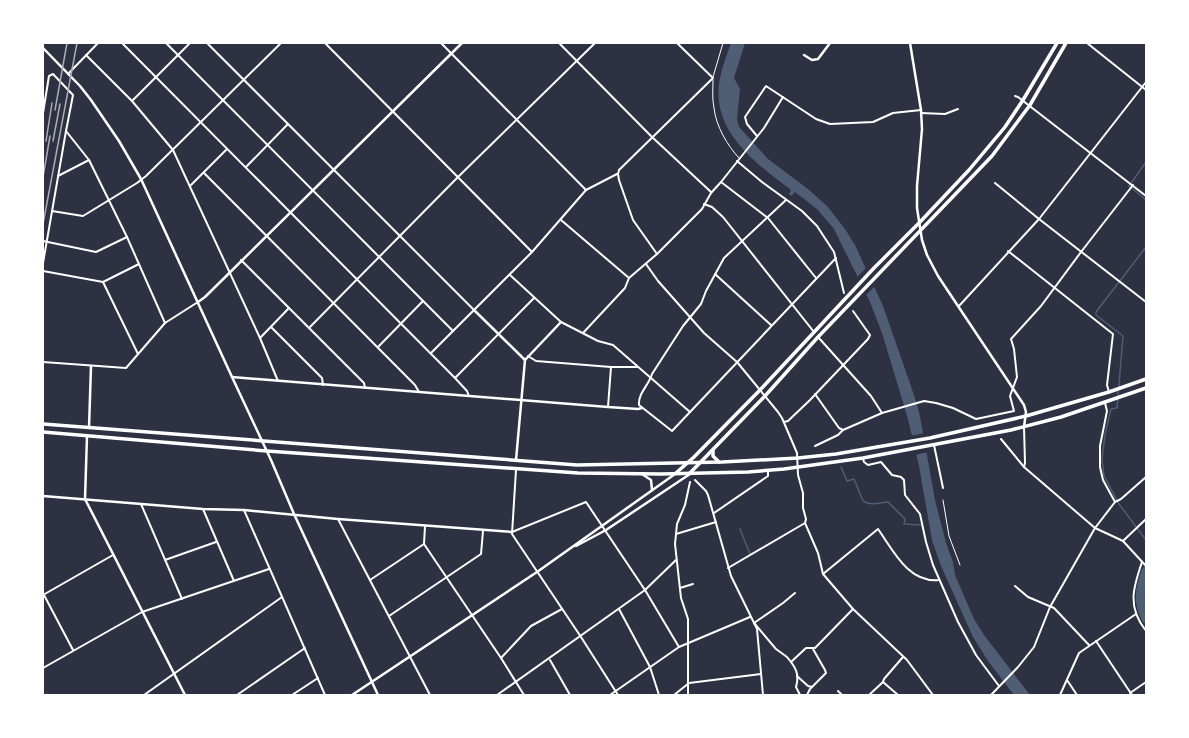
<svg xmlns="http://www.w3.org/2000/svg" width="1189" height="738" font-family="'Sofia Sans Condensed',sans-serif">
	<rect width="100%" height="100%" fill="#2d3142"/>
	<path fill="#4f5d75" d="M731,43H745L734,78L740,89L737,119L739,127L768,159L808,189L827,206L845,229L855,245L883,306L914,395L920,416L935,500L946,543L953,562L955,575L974,619L984,635L1030,695H1014L988,661L973,637L941,566L932,540L919,466L908,419L882,333L870,302L834,229L817,209L795,192L791,196L789,194L791,190C757,164 713,133 719,84C721,70 726,57 731,43Z"/>
	<g fill="#2d3142">
		<polygon points="867,267 876,285 865,296 856,278"/>
		<polygon points="925,433 929,452 914,455 910,436"/>
	</g>
	<g fill="none" stroke-linecap="round" stroke-linejoin="round">
		<g stroke="#4f5d75" stroke-width="1.5">
			<polyline points="1146,162 1129,186 1146,200"/>
			<polyline points="1146,247 1096,312 1096,315 1123,336 1117,408 1111,409 1105,435 1102,459 1104,476 1119,504 1146,540"/>
			<path d="M841,467L847,481L854,479L863,501C871,506 879,503 888,502L905,519L904,524L921,525"/>
			<polyline points="740,529 750,554"/>
		</g>
		<path stroke="#4f5d75" stroke-width="9" d="M1146,571C1140,587 1137,603 1146,619"/>
		<g stroke="#fff" stroke-width="1">
			<polyline points="713,77 723,43"/>
			<path d="M713,80C713,89 712,99 714,108C716,126 727,145 739,158"/>
			<polyline points="943,500 949,536 960,565"/>
		</g>
		<g stroke="#fff" stroke-width="2">
			<polyline points="122,43 455,378 467,391 469,396"/>
			<polyline points="166,43 453,331"/>
			<polyline points="207,43 474,310"/>
			<polyline points="325,43 532,252"/>
			<polyline points="441,43 586,190"/>
			<polyline points="559,43 652,137 711,192"/>
			<polyline points="1087,43 1146,90"/>
			<polyline points="86,55 132,101 173,150 260,338 278,381"/>
			<polyline points="68,74 98,43"/>
			<polyline points="1015,96 1018,97 1146,196"/>
			<polyline points="132,101 190,43"/>
			<polyline points="43,113 49,76 53,74 73,95 66,131 43,263"/>
			<polyline points="921,113 945,114 958,109"/>
			<polyline points="66,131 89,160 127,237 165,323"/>
			<polyline points="757,136 747,124 745,117 766,86 816,119 830,124 873,122 893,113 921,110"/>
			<polyline points="737,161 762,182 802,211 817,226 834,252 844,293"/>
			<polyline points="246,167 288,124"/>
			<polyline points="204,173 415,385 419,392"/>
			<polyline points="58,176 89,160"/>
			<polyline points="721,182 768,218 816,278"/>
			<polyline points="995,183 1039,219 1146,302"/>
			<polyline points="190,186 227,149"/>
			<path d="M786,200L724,258L706,291L701,304L683,326L652,374C649,385 638,393 639,405L672,431L836,258"/>
			<polyline points="704,204 712,207 723,217 814,332"/>
			<polyline points="52,211 83,216 137,183 146,176 281,43"/>
			<polyline points="561,220 629,278 657,254 702,209 711,193 721,182 764,128 783,97"/>
			<polyline points="43,241 96,252 127,237"/>
			<polyline points="1008,251 1113,334 1107,385 1109,392"/>
			<polyline points="657,254 633,220 619,180 618,174 619,170 713,78 677,43"/>
			<polyline points="241,260 364,383 365,388"/>
			<polyline points="646,264 658,281 689,316 704,333 737,362 778,412 782,418 797,453 798,475 803,493 803,508 806,519 805,523 818,553 823,574 853,609 907,660 933,695"/>
			<polyline points="43,271 103,282 139,264"/>
			<polyline points="715,274 771,325"/>
			<polyline points="510,275 561,322 598,341 613,345 690,412"/>
			<polyline points="103,282 138,354"/>
			<polyline points="959,306 1039,219 1146,82"/>
			<polyline points="271,327 322,378 323,385"/>
			<polyline points="309,328 458,177 595,43"/>
			<polyline points="583,333 625,288 629,278"/>
			<polyline points="818,337 871,396 882,413"/>
			<polyline points="260,338 289,308"/>
			<polyline points="378,347 423,301"/>
			<polyline points="431,353 532,252 586,190 617,174"/>
			<polyline points="528,356 536,361 611,367 637,367"/>
			<polyline points="43,362 126,368 165,323 198,302"/>
			<polyline points="455,378 534,298"/>
			<polyline points="815,394 839,428 843,430 882,413 924,401 936,403 953,408 976,419 1014,411 1010,396 1017,377 1014,349 1011,339 1041,306 1081,252 1133,185"/>
			<polyline points="1105,403 1107,411 1100,446 1100,467 1103,480 1115,502"/>
			<polyline points="608,407 611,367"/>
			<polyline points="784,422 788,421 810,400 868,339 870,335 853,311"/>
			<polyline points="1024,427 1025,463 1024,467 1095,528 1123,541 1146,566"/>
			<polyline points="1001,439 1024,467"/>
			<polyline points="934,445 943,488"/>
			<polyline points="815,446 838,435 843,430"/>
			<polyline points="863,459 864,462 868,465 881,462 892,475 901,477 904,480 905,495 920,514 926,542 933,565 958,622 976,655 999,686"/>
			<polyline points="516,470 512,534 581,637 618,695"/>
			<polyline points="695,480 706,491 708,495 731,576 757,629 763,695"/>
			<polyline points="141,504 182,599"/>
			<polyline points="203,509 234,581"/>
			<polyline points="244,510 325,695"/>
			<polyline points="714,513 768,476 768,471"/>
			<polyline points="338,519 430,695"/>
			<polyline points="425,526 424,544 501,658 524,695"/>
			<polyline points="512,532 586,502 645,590 679,647"/>
			<polyline points="676,534 716,522"/>
			<polyline points="1123,541 1146,519"/>
			<polyline points="165,560 216,542"/>
			<path d="M1142,562C1133,588 1127,607 1146,631"/>
			<polyline points="728,568 805,523"/>
			<path d="M823,574L878,529C893,550 908,583 939,580"/>
			<polyline points="370,580 424,544"/>
			<polyline points="1015,586 1028,597 1054,608 1089,645"/>
			<polyline points="680,588 693,584"/>
			<polyline points="795,593 783,603 754,623 776,649 787,657 791,662 806,648 815,648 853,609"/>
			<polyline points="43,595 113,555"/>
			<polyline points="44,595 73,650"/>
			<polyline points="619,609 650,667 659,695"/>
			<polyline points="389,616 481,554 483,531"/>
			<polyline points="1096,641 1132,695"/>
			<polyline points="501,658 531,626 562,609"/>
			<polyline points="550,660 570,695"/>
			<path d="M791,662C797,670 799,676 796,687L800,695"/>
			<polyline points="43,668 142,612 269,569"/>
			<polyline points="797,676 808,686 812,687"/>
			<polyline points="1067,680 1077,695"/>
			<polyline points="838,691 842,695"/>
			<polyline points="1130,693 1146,682"/>
			<polyline points="144,695 282,597"/>
			<polyline points="237,695 305,648"/>
			<polyline points="292,695 318,678"/>
			<polyline points="497,695 645,590 676,560"/>
			<polyline points="610,695 679,647 750,617"/>
			<polyline points="674,695 689,683 761,674"/>
			<polyline points="688,695 688,619 681,598 675,544 677,524 685,505 690,482"/>
			<polyline points="807,695 810,689 826,673 825,670 813,649"/>
			<polyline points="869,695 883,682"/>
			<polyline points="898,695 883,682 884,679 903,657"/>
			<polyline points="991,695 1018,667 1034,647 1050,607 1095,528 1115,502 1121,499 1146,477"/>
			<polyline points="1060,695 1079,653 1136,614"/>
		</g>
		<g stroke="#fff" stroke-width="2.5">
			<polyline points="910,43 921,110 922,129 917,186 917,208 922,240 927,255 938,276 1024,405 1026,412 1024,427"/>
			<polyline points="43,48 80,86 91,100 119,141 141,179 232,377 271,460 294,514 378,695"/>
			<polyline points="804,55 812,60 818,59 830,43"/>
			<polyline points="198,302 205,297 462,43"/>
			<polyline points="474,310 525,360"/>
			<polyline points="232,377 608,407 638,409 642,408"/>
			<polyline points="89,428 91,366"/>
			<polyline points="87,436 85,499 185,695"/>
			<polyline points="516,460 525,360 561,322"/>
			<polyline points="642,474 651,480 652,490"/>
			<polyline points="43,496 203,509 244,510 338,519 512,532"/>
			<polyline points="576,546 606,530 690,474"/>
			<polyline points="352,695 537,572 675,474"/>
		</g>
		<g stroke="#fff" stroke-width="3.5">
			<polyline points="713,451 713,456 719,462"/>
			<polyline points="676,473 694,457 760,390 874,268 920,222 969,170 1005,127 1023,100 1057,43"/>
			<polyline points="690,473 765,396 818,337 992,156 1030,105 1066,43"/>
		</g>
		<g stroke="#fff" stroke-width="3.5">
			<polyline points="43,424 577,465 722,462 798,458 836,454 930,438 1026,416 1109,392 1146,379"/>
			<polyline points="43,432 267,451 578,473 661,474 748,472 784,469 863,458 1011,430 1061,417 1146,388"/>
		</g>
		<g stroke="#abadb3" stroke-width="1.5">
			<polyline points="55,110 67,43"/>
			<polyline points="46,141 52,103"/>
			<polyline points="53,141 60,104"/>
			<polyline points="43,177 50,136"/>
			<polyline points="43,224 77,43"/>
		</g>
	</g>
	<rect width="1189" height="738" fill="none" stroke="#ffffff" stroke-width="88"/>
</svg>
